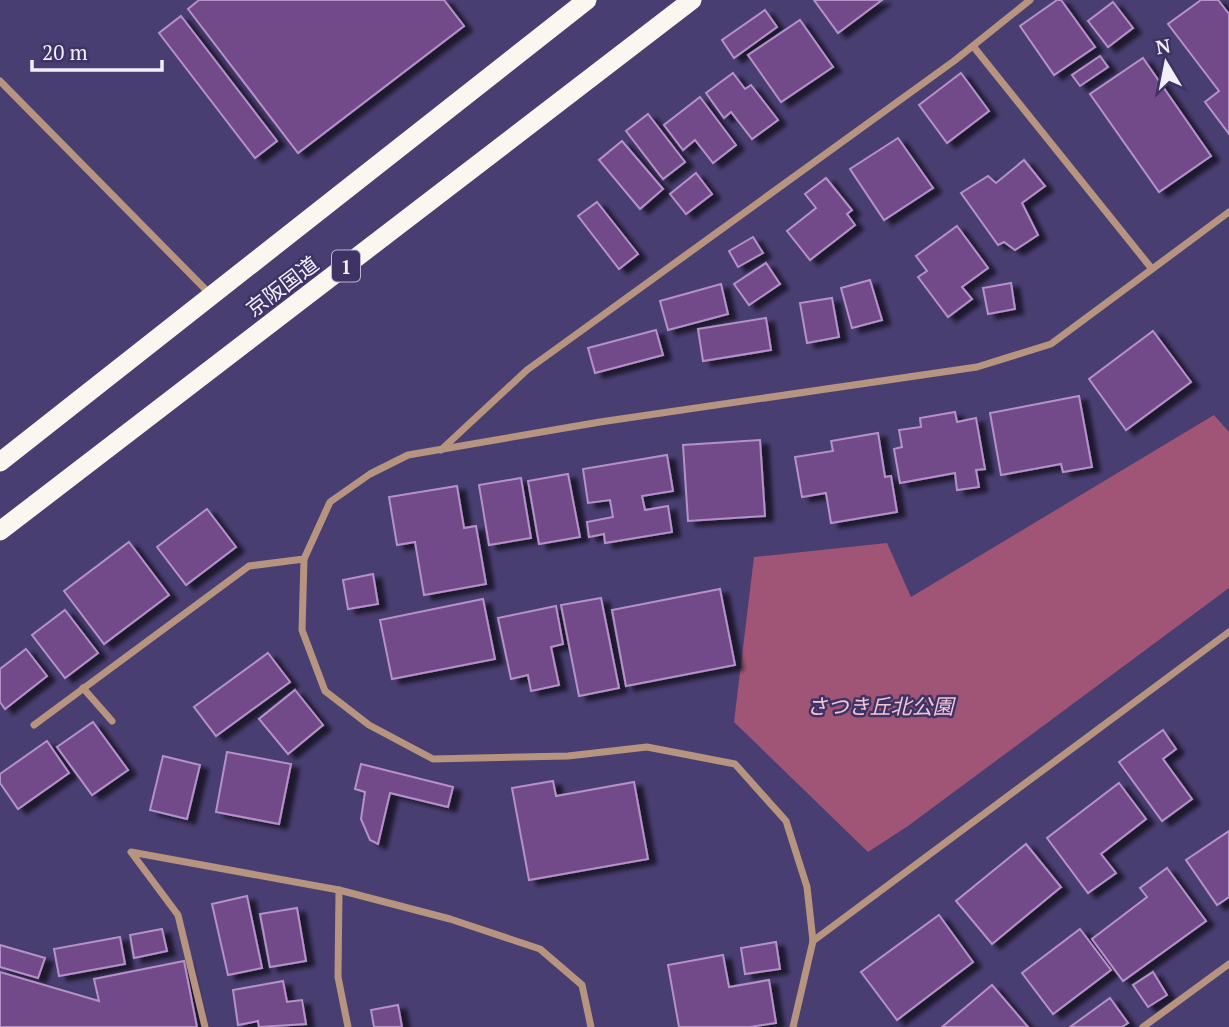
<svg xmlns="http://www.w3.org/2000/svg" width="1229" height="1027" font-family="'PT Serif','Noto Sans JP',serif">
	<defs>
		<filter id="shadow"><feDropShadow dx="8" dy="4.5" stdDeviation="2" flood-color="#0009"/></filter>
	</defs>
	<rect width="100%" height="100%" fill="#493e71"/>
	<polygon fill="#a05577" points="1214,415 1229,432 1229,588 908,826 868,852 734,722 754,557 887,543 911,597"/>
	<g fill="#724889" stroke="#b492c8" stroke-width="2" filter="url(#shadow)">
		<polygon points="199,0 444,0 464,26 298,153 188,9"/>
		<polygon points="814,0 882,0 838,33"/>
		<polygon points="1057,0 1061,0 1095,47 1054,75 1020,26"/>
		<polygon points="1201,0 1218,0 1229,14 1229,134 1205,102 1219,91 1168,24"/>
		<polygon points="1113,2 1133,28 1108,47 1088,21"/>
		<polygon points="765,10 777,27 734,58 722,40"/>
		<polygon points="181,16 277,141 255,158 159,33"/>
		<polygon points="800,20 833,67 781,102 748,55"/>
		<polygon points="1100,56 1108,67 1080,86 1072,75"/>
		<polygon points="1143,58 1211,156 1159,192 1090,94"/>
		<polygon points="733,73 745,89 751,85 778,120 752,139 731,112 724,118 706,93"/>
		<polygon points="961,73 989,111 947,143 919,105"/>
		<polygon points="700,97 736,145 713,163 695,140 683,150 664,125"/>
		<polygon points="648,114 685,162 663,179 626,131"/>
		<polygon points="898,138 933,188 884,220 850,169"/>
		<polygon points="622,141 663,189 640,209 599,160"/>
		<polygon points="1024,160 1045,186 1022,203 1038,235 1015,250 1004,242 998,245 961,193 988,176 996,183"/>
		<polygon points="696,173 712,194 686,214 670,194"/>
		<polygon points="826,178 852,210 847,214 855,225 810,260 787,231 816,208 805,194"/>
		<polygon points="597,202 638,254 619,269 578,216"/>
		<polygon points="957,226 988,268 962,287 972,299 948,317 918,277 927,271 916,256"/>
		<polygon points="753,237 763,253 738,267 729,251"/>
		<polygon points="766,263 780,284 749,305 734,284"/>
		<polygon points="870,280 882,320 852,328 841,288"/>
		<polygon points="1011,283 1015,309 988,314 983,288"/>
		<polygon points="721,284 728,314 668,330 660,301"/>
		<polygon points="832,298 839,337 807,343 800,303"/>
		<polygon points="766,318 771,350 703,361 698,329"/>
		<polygon points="656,330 663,355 595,373 588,348"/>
		<polygon points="1153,331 1191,382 1126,430 1089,379"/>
		<polygon points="1079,396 1092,467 1063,472 1061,464 1001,475 990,413"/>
		<polygon points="955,412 957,422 976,418 985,469 976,470 979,487 957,490 955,473 900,483 894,449 902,447 899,430 921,427 920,418"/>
		<polygon points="878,433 885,477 891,476 897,512 831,523 826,493 802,497 795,457 833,451 831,441"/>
		<polygon points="760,440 765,516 688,521 683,445"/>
		<polygon points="667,455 673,491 642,496 645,510 668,506 672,532 605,543 604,534 589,537 587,522 613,517 610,500 588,503 583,469"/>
		<polygon points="568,474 580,537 539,544 528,481"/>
		<polygon points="521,478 531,538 489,545 479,485"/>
		<polygon points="457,486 464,528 476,526 486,584 424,595 415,542 397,545 389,497"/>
		<polygon points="207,509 236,547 186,585 157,547"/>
		<polygon points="129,542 169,595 104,644 64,591"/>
		<polygon points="373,574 378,604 348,609 343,580"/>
		<polygon points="720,589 735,665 626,686 612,610"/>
		<polygon points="601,598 619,688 579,696 561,605"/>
		<polygon points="483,599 495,659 392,679 380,620"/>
		<polygon points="556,606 563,644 551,647 559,685 531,691 528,675 511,679 498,618"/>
		<polygon points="65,610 98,653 65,678 32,635"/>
		<polygon points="26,649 47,676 5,709 0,702 0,669"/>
		<polygon points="268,653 290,682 216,736 194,707"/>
		<polygon points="295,690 323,725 288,754 259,719"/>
		<polygon points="93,722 128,770 92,795 57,747"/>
		<polygon points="1163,730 1176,749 1163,759 1192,799 1162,821 1119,762"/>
		<polygon points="47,741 69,773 18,809 0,783 0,774"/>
		<polygon points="227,752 291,764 279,824 216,812"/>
		<polygon points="163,756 200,765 187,819 150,810"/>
		<polygon points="361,764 453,787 448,807 390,793 378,844 370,840 361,819 365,792 355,789"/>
		<polygon points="553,781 556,796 634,782 648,859 529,880 512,788"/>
		<polygon points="1119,783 1146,819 1101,854 1116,873 1088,893 1047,838"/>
		<polygon points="1229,831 1229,897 1217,905 1186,860"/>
		<polygon points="1026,844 1061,887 992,944 956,901"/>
		<polygon points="1167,868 1206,921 1123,981 1092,939 1147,897 1140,888"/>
		<polygon points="247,896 262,968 228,975 212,904"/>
		<polygon points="297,908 306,961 270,967 260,914"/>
		<polygon points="939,915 973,962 897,1020 861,972"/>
		<polygon points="162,929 167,951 134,958 130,935"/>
		<polygon points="1080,929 1111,970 1053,1014 1022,973"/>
		<polygon points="120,937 125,964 59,976 54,949"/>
		<polygon points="776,942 780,969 745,974 741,948"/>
		<polygon points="0,945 45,958 38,978 0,967"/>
		<polygon points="723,955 729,987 769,980 776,1023 750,1027 679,1027 668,965"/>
		<polygon points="184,961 197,1027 0,1027 0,972 99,1001 94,979"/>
		<polygon points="1153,972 1167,995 1148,1007 1133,985"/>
		<polygon points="283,981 287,1002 302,1000 306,1024 259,1027 258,1021 238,1025 233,990"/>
		<polygon points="992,985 1028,1027 942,1027"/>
		<polygon points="1110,998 1128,1023 1122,1027 1070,1027"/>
		<polygon points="398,1005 402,1027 374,1027 371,1010"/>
	</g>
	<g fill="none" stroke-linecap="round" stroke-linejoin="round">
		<g stroke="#b6947f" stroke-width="7">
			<polyline points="973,46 1152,269"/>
			<polyline points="0,81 211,295"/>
			<polyline points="441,450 527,370 954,61 1030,0"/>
			<polyline points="83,688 112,721"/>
			<polyline points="34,725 249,566 304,559"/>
			<polyline points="339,890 338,977 348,1027"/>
			<polyline points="813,941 1229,632"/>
			<polyline points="205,1027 178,915 131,852 339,890 450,919 540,949 582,985 591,1027"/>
			<polyline points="793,1027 813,941 807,887 786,821 735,764 647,747 568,756 433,759 369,725 325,691 302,630 304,559 330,502 370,474 408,455 600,422 977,367 1051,344 1229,212"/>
			<polyline points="1143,1027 1229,964"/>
		</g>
		<g stroke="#fcf6f1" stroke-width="19">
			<polyline points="0,462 587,0"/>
			<polyline points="0,531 692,0"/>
		</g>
	</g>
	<g text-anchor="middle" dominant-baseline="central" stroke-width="5" stroke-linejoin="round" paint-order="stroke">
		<rect fill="#3f3365" stroke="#bcb7cf" stroke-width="2" x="332" y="250.5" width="28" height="31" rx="5"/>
		<g font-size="19" font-weight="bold" fill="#f1effc">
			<text x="346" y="266">1</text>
		</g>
		<g font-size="21" fill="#f1effc" stroke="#3f3365">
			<text transform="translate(282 286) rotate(-37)">京阪国道</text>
		</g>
		<g font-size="21" font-style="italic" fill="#f2c5d7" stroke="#3f3365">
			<text x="880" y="706">さつき丘北公園</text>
		</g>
	</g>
	<g transform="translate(1166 63) rotate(350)" stroke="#3f3365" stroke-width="5" paint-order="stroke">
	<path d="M0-5L12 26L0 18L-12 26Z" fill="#f1effc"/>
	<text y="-10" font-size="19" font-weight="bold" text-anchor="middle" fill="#f1effc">N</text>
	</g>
	<path d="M32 60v10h130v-10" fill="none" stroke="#f1effc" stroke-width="3.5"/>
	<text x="42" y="60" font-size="21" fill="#f1effc" stroke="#3f3365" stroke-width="5" paint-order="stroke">20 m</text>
</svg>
